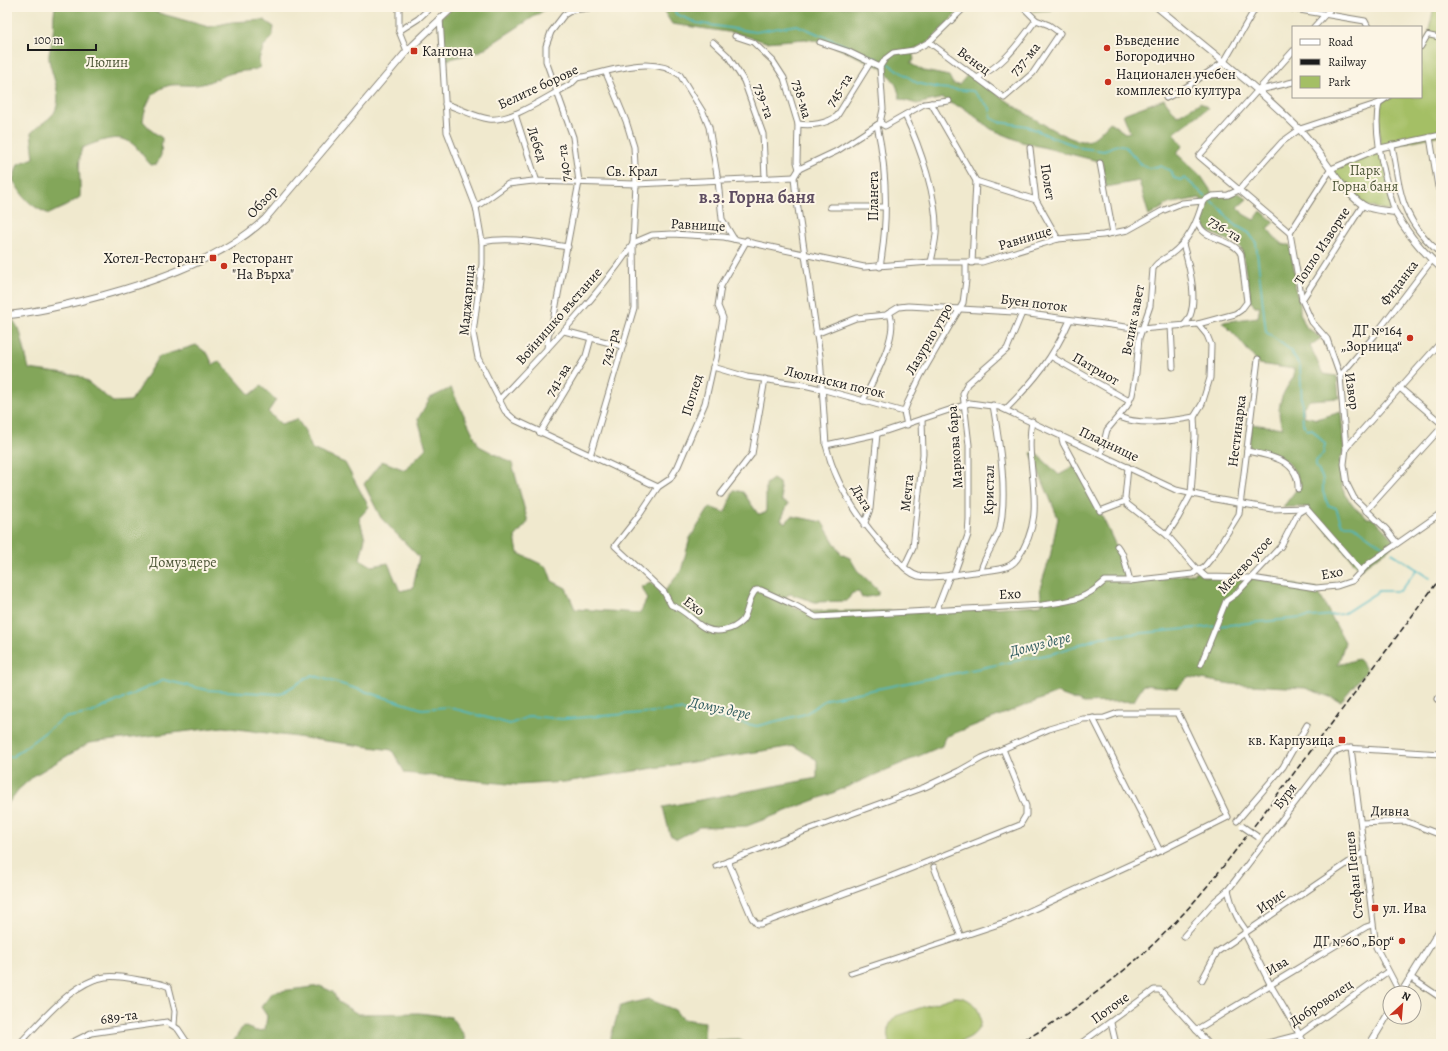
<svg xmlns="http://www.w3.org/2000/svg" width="1448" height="1051" font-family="Alegreya,serif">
	<rect width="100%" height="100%" fill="#fcf5e5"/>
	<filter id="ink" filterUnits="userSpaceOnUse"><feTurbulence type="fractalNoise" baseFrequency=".025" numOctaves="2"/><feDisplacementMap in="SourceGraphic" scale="8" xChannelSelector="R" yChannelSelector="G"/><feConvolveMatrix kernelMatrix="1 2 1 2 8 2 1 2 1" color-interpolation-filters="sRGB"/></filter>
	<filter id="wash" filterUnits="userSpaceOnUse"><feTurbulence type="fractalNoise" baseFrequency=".012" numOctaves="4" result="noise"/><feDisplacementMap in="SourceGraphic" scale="16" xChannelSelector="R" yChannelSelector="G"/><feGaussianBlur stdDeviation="0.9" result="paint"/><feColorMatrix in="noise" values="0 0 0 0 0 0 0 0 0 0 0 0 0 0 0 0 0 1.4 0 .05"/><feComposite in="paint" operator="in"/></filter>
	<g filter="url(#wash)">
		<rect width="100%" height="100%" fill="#f0e9ce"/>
		<g fill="#a4bf65" stroke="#606e40">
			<polygon points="1033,7 1052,7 1052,10 1033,11"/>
			<polygon points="1434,7 1441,7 1441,135 1380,148 1395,212 1363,205 1331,170 1380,148 1379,103 1388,97 1421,97 1421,46 1428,35"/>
			<path d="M953,997C976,994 992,1024 970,1037C948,1050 915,1044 890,1044C885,1034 888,1024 896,1016Z"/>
		</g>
		<g fill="#83a65a" stroke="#50613b">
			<path d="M55,7H150L155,12L209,27L232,22L264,20L274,27L272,38L264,46L259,59L260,67C252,72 246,70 237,72C223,74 210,84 196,85C188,86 179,84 171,85C152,89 145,104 143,121L152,131L162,138L161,155L157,164L151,165C145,159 141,152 135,146C120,131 98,142 82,148C77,162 81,181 80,197L66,206L49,214C28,205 24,198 13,180L18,164L34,158L31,133C38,125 48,121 54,113C64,96 51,75 49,59C48,51 53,42 53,35C54,25 53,16 55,7Z"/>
			<polygon points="453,7 549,7 479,52 442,61 440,18"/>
			<path d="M661,7H881L884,9L892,7H963L929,42L912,50L914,60L911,62V64L924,71L949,76L953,84L959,85L969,73C989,88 1065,145 1086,141C1095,140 1104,128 1110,122L1125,133L1130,132L1123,114L1164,99L1177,116L1201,102L1208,108L1174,133L1183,146L1176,153L1201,176L1213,194L1239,193L1247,199L1238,207L1243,214L1254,220L1261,211L1274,222L1268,229C1275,237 1279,246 1290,245L1295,275L1294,285L1300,304V313L1306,327L1321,338L1310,346L1323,374L1337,376L1339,398L1310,400L1303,407L1304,416L1317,419L1341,412L1344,451L1340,460V467L1343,472L1342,487L1345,495L1354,507L1367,518H1373L1397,543L1360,569L1306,507H1283L1300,485C1291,454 1276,457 1249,447L1251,424L1283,428C1274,410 1282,392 1294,377V369L1259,364L1236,336L1222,322L1258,317L1260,306H1255L1251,302L1242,250L1238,245L1205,230C1200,219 1206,208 1200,198L1168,204L1149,216L1139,181L1106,187L1102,162L1022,142L991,129L964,108L949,103L943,98L917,104L900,99C896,79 893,82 882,67L893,53L880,67L824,42L805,39L766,42L735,33L672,24Z"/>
			<path d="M7,318H12L20,331L29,369L80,376L113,402L131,401L158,357L196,345L208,354L213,365L220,361L250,395L261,386L276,400L268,412L281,424L297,419L305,431L312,449L345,463L369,507L359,518L365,538L360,559L372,566L388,563L400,591L413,588L419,557L381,518L364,484L382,461L405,470L426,448L418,419L430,398L451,388L479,446L512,463L528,522L515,537L518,553L547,567L552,581L566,588L575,609L640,613L647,599L641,587L650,582L664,592L681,571L690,538L710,507L725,513L734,490L743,492L758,514L766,513V484L773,479L779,483L782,501L788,504L781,520L785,523L792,516L822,522L841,554L850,558L857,570L878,590V595L862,598L859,592L852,593L847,601L815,602L790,594L785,597L794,608L809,611H936L1042,605L1040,588L1050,557L1058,518L1031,453L1035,452L1059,475L1075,466C1096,503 1115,540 1130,581L1192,574L1198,570L1203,576L1252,578L1316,588L1345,642L1338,665L1358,659L1367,670L1341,701L1305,688L1231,684L1188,677L1177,688L1143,685L1134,701L1084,703L1057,693L945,737L942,746L828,795L747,826L699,827L677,839L670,835L663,807L817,778V760L794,746L565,782L517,785L405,773L392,750L223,727L89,743L35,775L18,790L7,805Z"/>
			<polygon points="320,986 333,992 338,1002 358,1014 419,1013 451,1017 464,1035 465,1044 232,1044 243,1026 256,1031 265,1030 267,1016 261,1007 273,992"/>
			<polygon points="648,999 675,1010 682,1019 705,1022 704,1040 740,1039 745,1044 611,1044 611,1037 620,1006"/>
		</g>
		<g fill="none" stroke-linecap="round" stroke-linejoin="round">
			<g stroke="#4bb9c4" stroke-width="1.5">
				<polyline points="673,7 676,14 697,23 755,32 797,25 877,59"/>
				<path d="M887,63L917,83L939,88L973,91L990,108L991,118L999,122L1027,126L1049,136L1082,148L1104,151C1124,138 1126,148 1138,161C1140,164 1145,166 1148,168L1160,166L1171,171L1174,178L1180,180L1185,178L1206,197"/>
				<polyline points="1209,199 1222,210 1232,223 1249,233 1256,243 1266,332 1289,349 1300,366 1303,424 1307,430 1312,429 1325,444 1323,454 1316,461 1316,466 1323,479 1323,492 1328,505 1336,508 1342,525 1352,525 1385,548"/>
				<polyline points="1392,553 1430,578"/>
				<polyline points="7,757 12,757 64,718 91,713 164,680 207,690 280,694 312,675 422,709 448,707 510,724 530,716 562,719 681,710 757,726 805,714 827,699 1055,653 1101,637 1343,614 1379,591 1400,591 1417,569"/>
			</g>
		</g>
	</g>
	<g filter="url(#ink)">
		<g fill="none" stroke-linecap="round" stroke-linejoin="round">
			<defs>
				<polyline id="pedestrian" points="1421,47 1428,35 1441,38"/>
				<g id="minor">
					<polyline points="399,7 399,31 407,51"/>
					<polyline points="1282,7 1365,21 1368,27"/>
					<polyline points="440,18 447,132 476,207 482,242 482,264 473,333 478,358 505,411 515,420 658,487"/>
					<polyline points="1314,27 1332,7"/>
					<polyline points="399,31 418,19 431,7"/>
					<polyline points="735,36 753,42 773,61 784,78 798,124 797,162 799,169"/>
					<polyline points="713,42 728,56 744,81 763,134 765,178"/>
					<polyline points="820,42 847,51 880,67"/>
					<polyline points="929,42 1004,98 1033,73 1060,33 1049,25 1036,20 1023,7"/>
					<polyline points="1293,51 1199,156 1290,233 1302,300 1312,322 1327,339 1340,376 1346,448 1344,464 1347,484 1354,498 1386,529 1397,543"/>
					<path d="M977,78C1006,63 1017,45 1036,20"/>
					<polyline points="1260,90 1293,82"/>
					<polyline points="1166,98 1180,91 1224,62 1256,7"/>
					<polyline points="931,103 976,181 972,263"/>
					<path d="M1379,103C1372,132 1386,183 1395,212"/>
					<path d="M445,104C460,108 474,117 489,119C512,122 549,95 570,85L577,78C610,72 650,54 680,75L703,112L709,127L718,181L722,219L734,239"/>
					<polyline points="515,114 537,182"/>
					<path d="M905,115C920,147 938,199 936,234C935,244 933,253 931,262"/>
					<polyline points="880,123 885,126 924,104 949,101"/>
					<path d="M798,124C810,126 827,124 837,116L870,63"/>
					<path d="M877,125C887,171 888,220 880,267"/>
					<polyline points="1430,137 1438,187"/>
					<path d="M1392,145C1401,196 1400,218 1441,254"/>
					<polyline points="1030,148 1036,200 1058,239"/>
					<polyline points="1100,163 1113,233"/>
					<path d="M799,169L794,177L795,188L820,356L826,445C836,488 862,524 892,555C900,562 907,573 918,576C936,579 957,574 975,572C988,570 1009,571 1017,559C1051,511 1023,470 1032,421"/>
					<polyline points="799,169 837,151 880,123 883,109 880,67 885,59 893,53 914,50 929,42 965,7"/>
					<polyline points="976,181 1036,200"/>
					<polyline points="476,207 508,184 533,181 636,184 794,177"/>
					<polyline points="830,207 884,207"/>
					<polyline points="1290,233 1331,169 1380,148 1441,135"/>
					<path d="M747,240L721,286L718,306L723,318L716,359L713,367L705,403L678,466L670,479L658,487L640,514L615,546L664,592L671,605C693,612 699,636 725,630C732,629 737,626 742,621C749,612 747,599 756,590H761L796,606L816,617L1042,605C1070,601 1083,601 1105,581H1130L1193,574L1198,570L1206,577L1252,578L1316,588L1337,586L1352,581L1368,564L1441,513"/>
					<path d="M482,242C510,236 539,243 568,247"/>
					<polyline points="633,243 652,235 672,234 724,237 864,267 931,262 982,262 1058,239 1103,235 1128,230 1162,211 1182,203 1203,201 1212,196 1228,195 1239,190 1282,142 1300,129 1379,103 1388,97"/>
					<path d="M1183,244C1189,265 1202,310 1183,326"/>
					<polyline points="1302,300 1363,205"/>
					<polyline points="1171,326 1173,367"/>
					<polyline points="564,331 622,346"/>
					<path d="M816,334L856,318L886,315L899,307L908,306L1014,312L1141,329L1198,324L1235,314L1241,310L1247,302L1241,254C1232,237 1202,241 1198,222"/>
					<polyline points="547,350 548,336 554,316 579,182 573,137 546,61 546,46 551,32 564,15 572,10 597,7"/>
					<polyline points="1052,357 1129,401"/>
					<polyline points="713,367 747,377 804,385 821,389 904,412"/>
					<polyline points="1340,376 1375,335 1432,260"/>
					<polyline points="1400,388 1441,423"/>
					<path d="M499,400C546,350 594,301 633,244"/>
					<path d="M863,401C872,382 901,332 889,313"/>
					<path d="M1006,409C1035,380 1053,358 1070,320"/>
					<path d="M1119,417C1142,426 1171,421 1194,417"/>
					<polyline points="907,425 904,412 907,404 921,375 963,303 966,280 966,263"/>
					<polyline points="540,433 586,356 591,338"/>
					<polyline points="1061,435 1063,443 1100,511 1126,501"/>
					<polyline points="826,445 877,434 970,403 999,407 1176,490 1215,499 1272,509 1306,508 1361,571"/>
					<polyline points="1346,448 1441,342"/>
					<path d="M1247,451C1270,456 1299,459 1298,489"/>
					<path d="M1101,454L1107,430L1127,406L1132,395L1136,373L1139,338L1150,306L1153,269C1157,261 1163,260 1170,255C1189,241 1197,223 1203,201"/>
					<polyline points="590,456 634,308 633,243 636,184 634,147 626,121 606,73"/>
					<polyline points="1128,467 1125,498 1127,504 1167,535 1194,566 1198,570 1204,567 1213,556 1239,514 1258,359"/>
					<polyline points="721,494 752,454 765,379"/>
					<polyline points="1366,511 1441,428"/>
					<polyline points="864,525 870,509 877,434"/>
					<polyline points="1167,535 1178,518 1191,494 1195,436 1194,417 1202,404 1210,378 1211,345 1207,335 1198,324"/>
					<polyline points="1117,546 1123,555 1130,581"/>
					<polyline points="904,567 913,548 923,454 922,419"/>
					<path d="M981,571C982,561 996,541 1000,528C1008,491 999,442 993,405"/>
					<polyline points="954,574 968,535 969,519 969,445 963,394 967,384 1007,349 1022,313"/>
					<polyline points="936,611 950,575"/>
					<polyline points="1201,664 1226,601 1236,594 1281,546 1298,513 1306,508"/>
					<polyline points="1437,699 1441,703"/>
					<polyline points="1093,718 1160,851"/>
					<polyline points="1351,748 1376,947 1400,993"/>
					<polyline points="1237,821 1283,767 1307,725"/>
					<polyline points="1361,823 1405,821 1441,835"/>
					<polyline points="728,861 752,918 757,924 761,924 892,876 1020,825 1026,815 1026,806 1003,749"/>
					<polyline points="716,866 805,831 925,787 959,771 982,758 1049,729 1083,719 1104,718 1118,713 1178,713 1228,817 1160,851 1008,921 851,973"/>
					<polyline points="934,867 961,937"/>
					<path d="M1228,890C1232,905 1235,917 1245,929V934L1270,984L1305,1044"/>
					<polyline points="1184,936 1215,901 1228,890 1333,753 1346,748 1441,754"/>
					<polyline points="1410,977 1441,998"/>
					<polyline points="1202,980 1217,952 1364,852"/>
					<polyline points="1111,1023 1116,1044"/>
					<polyline points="1196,1030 1366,927 1372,925"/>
					<path d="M19,1044C42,1021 72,982 105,977C115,975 129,978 139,980C149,982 160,982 169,987L175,1011L174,1025"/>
					<polyline points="69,1044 91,1033 167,1022 178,1029 188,1044"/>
					<polyline points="1080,1044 1154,990 1160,990 1209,1044"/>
					<polyline points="1263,1044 1299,1035 1387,972"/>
				</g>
				<g id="tertiary">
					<path d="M1157,7C1205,47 1254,84 1298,128C1320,149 1339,189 1363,205C1372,211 1385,210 1395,212C1407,234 1422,251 1441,268"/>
					<path d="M7,315C32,313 57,307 81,301C142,286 219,262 265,219L407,51L453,7"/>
					<polyline points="1401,993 1441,928"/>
					<polyline points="1370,1044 1390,1011"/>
				</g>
			</defs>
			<use href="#pedestrian" stroke="#868275" stroke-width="6"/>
			<use href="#minor" stroke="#868275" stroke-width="7"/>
			<use href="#tertiary" stroke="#868275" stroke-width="8"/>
			<use href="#pedestrian" stroke="#fff" stroke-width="4"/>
			<use href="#minor" stroke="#fff" stroke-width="5"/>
			<use href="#tertiary" stroke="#fff" stroke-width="6"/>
			<path stroke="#1c1c1c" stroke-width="1.5" stroke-dasharray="6 3" stroke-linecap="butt" d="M1018,1044C1079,1009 1135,966 1183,914C1220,874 1251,829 1284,786C1337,717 1389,647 1441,577"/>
			<defs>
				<polyline id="minor-bridge" points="1242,826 1258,837"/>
			</defs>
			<use href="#minor-bridge" stroke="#868275" stroke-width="7" stroke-linecap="butt"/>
			<use href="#minor-bridge" stroke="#fff" stroke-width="5"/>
		</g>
	</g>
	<g fill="#c8321e" stroke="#fcf5e5" stroke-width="1.5">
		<circle cx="1107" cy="48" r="4"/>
		<rect x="410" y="47" width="8" height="8" rx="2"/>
		<circle cx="1108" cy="82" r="4"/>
		<rect x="209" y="254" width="8" height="8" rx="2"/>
		<circle cx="224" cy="266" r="4"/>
		<circle cx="1410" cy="338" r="4"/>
		<rect x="1338" y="736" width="8" height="8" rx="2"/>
		<rect x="1371" y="904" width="8" height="8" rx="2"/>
		<circle cx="1402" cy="941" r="4"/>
	</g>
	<g text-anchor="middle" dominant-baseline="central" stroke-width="4" stroke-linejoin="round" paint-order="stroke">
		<g font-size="14" fill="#1c1c1c" stroke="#fcf5e5" text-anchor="start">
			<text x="1115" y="40">Въведение<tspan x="1115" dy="16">Богородично</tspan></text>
			<text x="422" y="51">Кантона</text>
			<text x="1116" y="74">Национален учебен<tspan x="1116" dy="16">комплекс по култура</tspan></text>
			<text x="205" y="258" text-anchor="end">Хотел-Ресторант</text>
			<text x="232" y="258">Ресторант<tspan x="232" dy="16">"На Върха"</tspan></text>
			<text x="1402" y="330" text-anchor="end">ДГ №164<tspan x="1402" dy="16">„Зорница“</tspan></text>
			<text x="1334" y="740" text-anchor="end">кв. Карпузица</text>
			<text x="1383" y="908">ул. Ива</text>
			<text x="1394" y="941" text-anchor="end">ДГ №60 „Бор“</text>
		</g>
		<g font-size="14" fill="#1c1c1c" stroke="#fcf5e5">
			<text transform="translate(1025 59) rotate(-50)">737-ма</text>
			<text transform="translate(974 61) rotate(36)">Венец</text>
			<text transform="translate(538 87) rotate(-25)">Белите борове</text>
			<text transform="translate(839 90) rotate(-57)">745-та</text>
			<text transform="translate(802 99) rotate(74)">738-ма</text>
			<text transform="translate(764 101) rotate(71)">739-та</text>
			<text transform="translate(537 144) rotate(71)">Лебед</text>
			<text transform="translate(564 163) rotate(-97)">740-та</text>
			<text x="632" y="171">Св. Крал</text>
			<text transform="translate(1048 182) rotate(81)">Полет</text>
			<text transform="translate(873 196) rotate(-90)">Планета</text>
			<text transform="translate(262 202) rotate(-48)">Обзор</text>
			<text transform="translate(698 225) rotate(3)">Равнище</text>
			<text transform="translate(1225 229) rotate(32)">736-та</text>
			<text transform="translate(1025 238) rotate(-17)">Равнище</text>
			<text transform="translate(1322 246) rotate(-57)">Топло Изворче</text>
			<text transform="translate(1399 283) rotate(-53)">Фиданка</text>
			<text transform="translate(467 300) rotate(-85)">Маджарица</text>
			<text transform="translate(1034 303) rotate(7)">Буен поток</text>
			<text transform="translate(559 316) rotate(-49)">Войнишко въстание</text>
			<text transform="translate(1133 320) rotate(-79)">Велик завет</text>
			<text transform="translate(929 339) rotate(-60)">Лазурно утро</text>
			<text transform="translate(610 347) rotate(-74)">742-ра</text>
			<text transform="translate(1096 369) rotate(30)">Патриот</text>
			<text transform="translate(558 380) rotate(-59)">741-ва</text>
			<text transform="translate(835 382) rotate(13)">Люлински поток</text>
			<text transform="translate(1352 391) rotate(82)">Извор</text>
			<text transform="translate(692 395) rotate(-73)">Поглед</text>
			<text transform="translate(1237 431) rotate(-83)">Нестинарка</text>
			<text transform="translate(1109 444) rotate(25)">Пладнище</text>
			<text transform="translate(955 447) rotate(-94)">Маркова бара</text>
			<text transform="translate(989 490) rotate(-89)">Кристал</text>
			<text transform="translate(907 493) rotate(-84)">Мечта</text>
			<text transform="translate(862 498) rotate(60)">Дъга</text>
			<text transform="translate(1245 565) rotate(-47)">Мечево усое</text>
			<text transform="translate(1332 573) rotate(-11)">Ехо</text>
			<text transform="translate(1010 594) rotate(-3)">Ехо</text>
			<text transform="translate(694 606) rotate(36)">Ехо</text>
			<text transform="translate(1285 796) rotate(-53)">Буря</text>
			<text transform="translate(1390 811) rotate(1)">Дивна</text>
			<text transform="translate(1354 875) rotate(-96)">Стефан Пешев</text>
			<text transform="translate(1271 901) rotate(-35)">Ирис</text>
			<text transform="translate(1277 966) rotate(-31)">Ива</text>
			<text transform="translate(1321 1003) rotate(-34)">Доброволец</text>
			<text transform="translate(1110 1008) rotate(-36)">Поточе</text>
			<text transform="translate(119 1017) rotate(-8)">689-та</text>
		</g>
		<g font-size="14" fill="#4c5536" stroke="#fcf5e5">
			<text x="107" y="62">Люлин</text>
			<text x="1365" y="170">Парк<tspan x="1365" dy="16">Горна баня</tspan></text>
			<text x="183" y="562">Домуз дере</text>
		</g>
		<g font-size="15" font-style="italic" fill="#2f5b5f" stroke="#fcf5e5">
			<text transform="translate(1040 644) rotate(-14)">Домуз дере</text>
			<text transform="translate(720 708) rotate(12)">Домуз дере</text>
		</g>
		<g font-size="18" font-weight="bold" fill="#5e4d61" stroke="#fcf5e5">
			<text x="757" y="197">в.з. Горна баня</text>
		</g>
	</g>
	<rect width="1448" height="1051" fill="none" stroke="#fcf5e5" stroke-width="24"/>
	<rect x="1292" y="26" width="130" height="72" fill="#fcf5e5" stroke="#a29e95"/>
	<rect x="1300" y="39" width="20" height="6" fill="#ffffff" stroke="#a29e95"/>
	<text x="1328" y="46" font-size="12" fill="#1c1c1c">Road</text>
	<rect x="1300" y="59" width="20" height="6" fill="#1c1c1c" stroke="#a29e95"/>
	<text x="1328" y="66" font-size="12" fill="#1c1c1c">Railway</text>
	<rect x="1300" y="76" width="20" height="12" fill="#a4bf65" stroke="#a29e95"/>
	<text x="1328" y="86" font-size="12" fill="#1c1c1c">Park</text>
	<g transform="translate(1402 1005) rotate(26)"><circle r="19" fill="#fcf5e5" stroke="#a29e95"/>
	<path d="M0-3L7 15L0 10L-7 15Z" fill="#c8321e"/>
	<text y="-6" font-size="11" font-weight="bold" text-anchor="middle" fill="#1c1c1c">N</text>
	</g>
	<path d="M28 44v6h68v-6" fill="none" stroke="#1c1c1c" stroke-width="2"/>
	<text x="34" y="44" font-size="12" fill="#1c1c1c" stroke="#fcf5e5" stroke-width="3" paint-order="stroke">100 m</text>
</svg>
